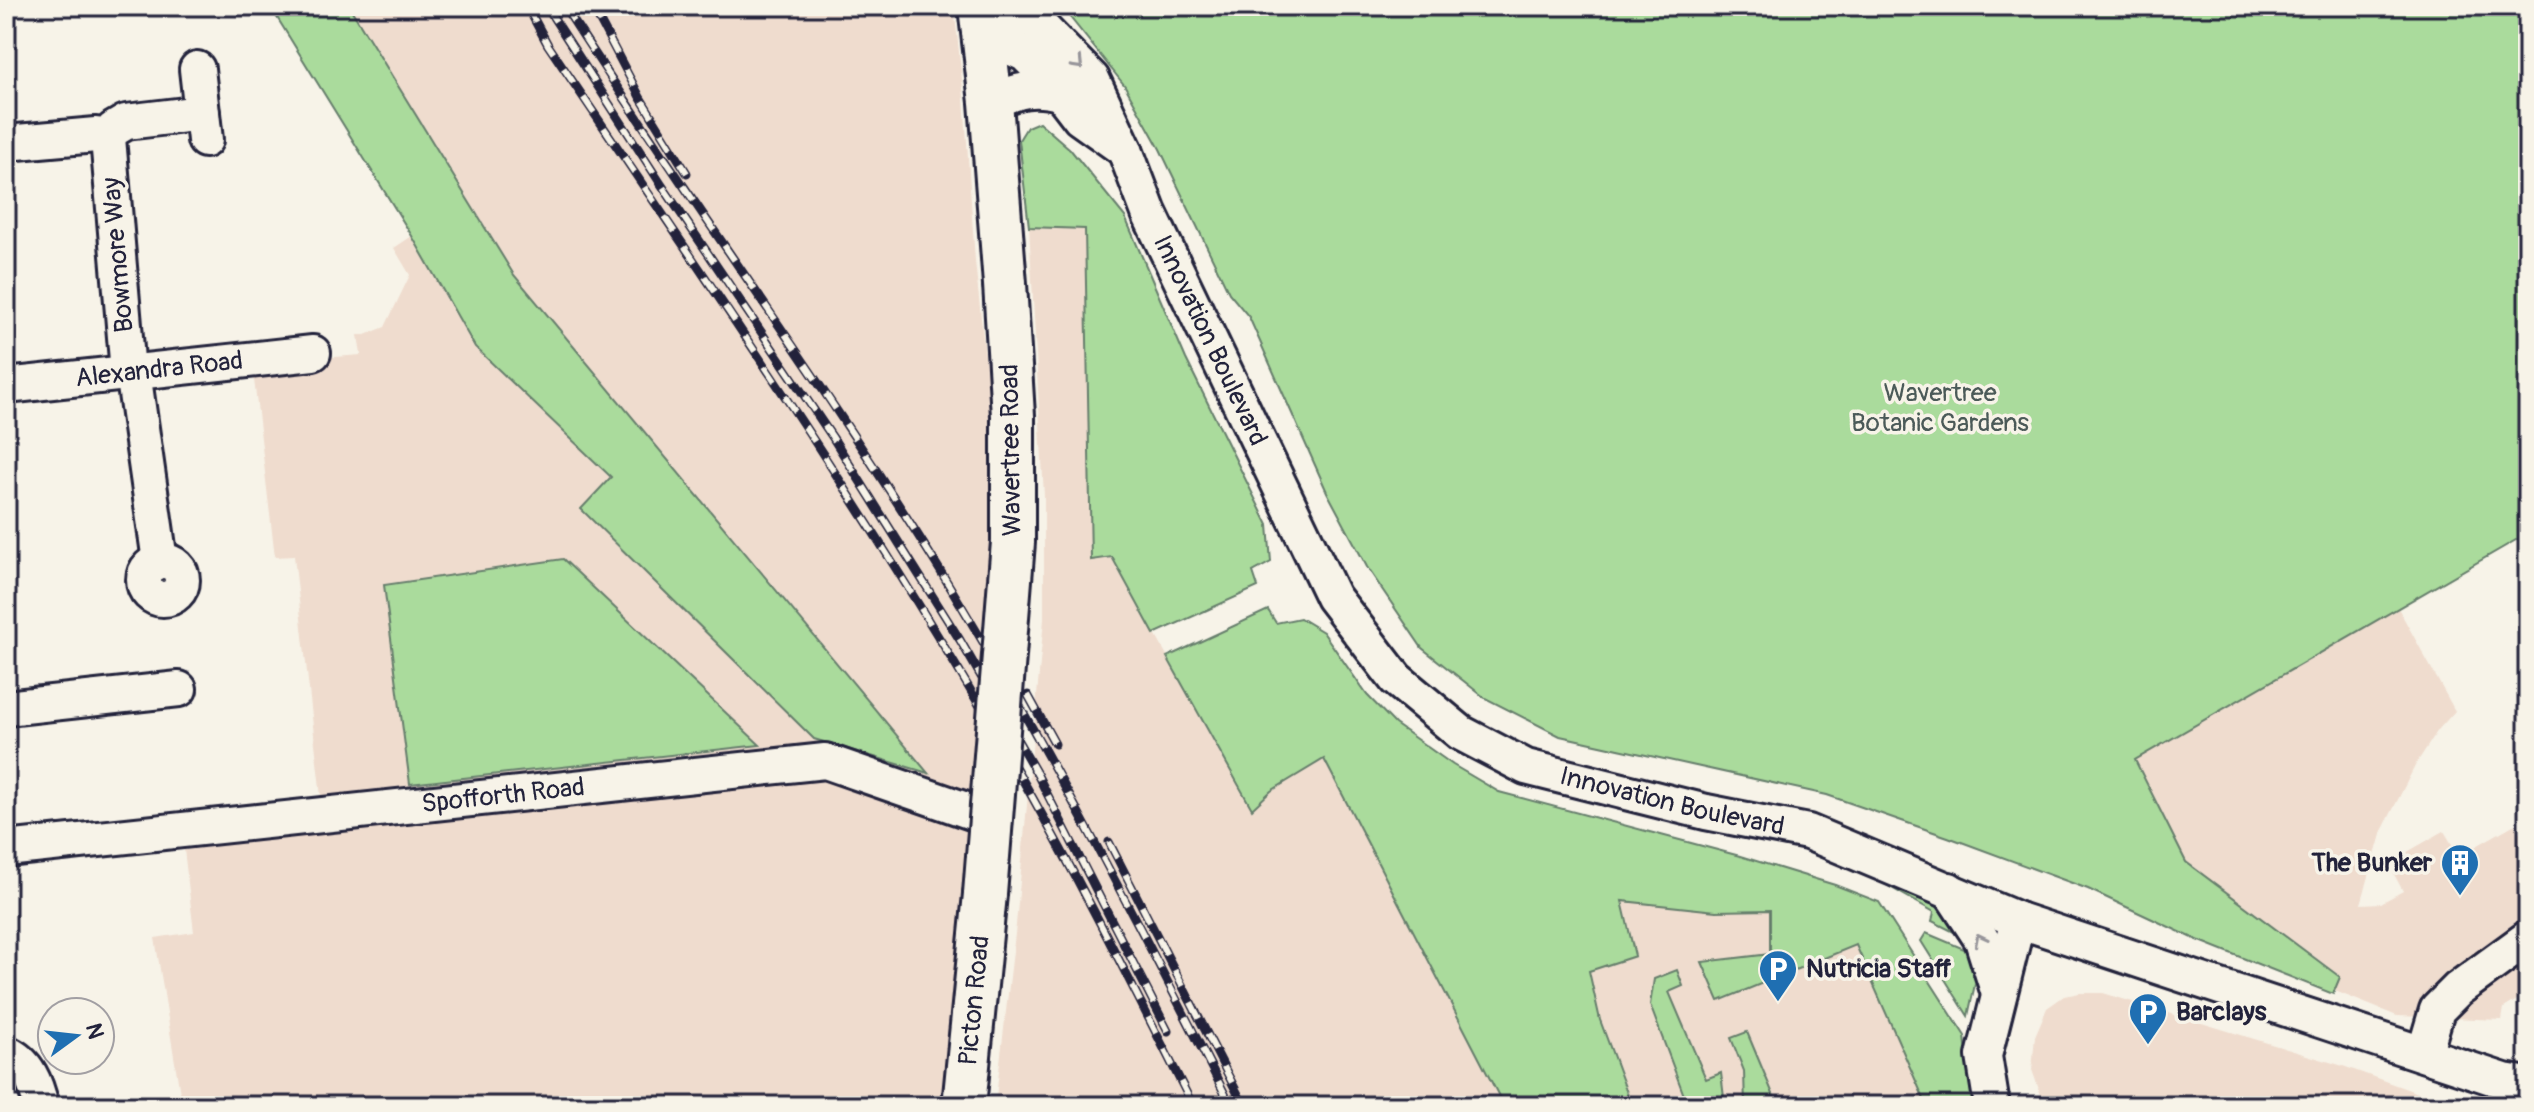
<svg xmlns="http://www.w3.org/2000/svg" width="2534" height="1112" font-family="Pangolin,sans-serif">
	<rect width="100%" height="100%" fill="#f7f3e8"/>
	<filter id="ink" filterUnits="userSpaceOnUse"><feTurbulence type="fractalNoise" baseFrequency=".0125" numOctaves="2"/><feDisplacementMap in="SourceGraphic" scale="16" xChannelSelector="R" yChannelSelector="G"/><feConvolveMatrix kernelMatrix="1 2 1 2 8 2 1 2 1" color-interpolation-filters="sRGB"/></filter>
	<g filter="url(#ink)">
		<g fill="#efdcce">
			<polygon points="349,6 954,6 964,98 975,261 992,421 992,523 947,1106 182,1106 155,938 194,932 184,850 325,833 294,556 275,557 253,371 310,359 361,355 358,335 365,335 385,327 410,275 394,248 412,236 475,347 611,478 582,510 814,739 927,772 514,275"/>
			<polygon points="1029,227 1085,229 1091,560 1112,557 1252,808 1271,791 1324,759 1504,1106 995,1106 1016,925 1044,619 1044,496"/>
			<polygon points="2398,608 2455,711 2438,730 2416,764 2382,831 2361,904 2381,903 2403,891 2388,863 2444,831 2459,856 2515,824 2528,849 2528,993 2504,1008 2502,1020 2397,1016 2335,991 2340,976 2186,862 2135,760"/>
			<polygon points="1622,901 1716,911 1770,910 1770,954 1720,1001 1856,945 1927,1106 1632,1106 1600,1020 1589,971 1635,956"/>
			<polygon points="2080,993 2103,993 2343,1066 2454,1106 2045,1106 2032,1070 2035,1036 2047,1008 2064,996"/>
		</g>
		<g fill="#aadb9c" stroke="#667e6c" stroke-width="2">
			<polygon points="270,6 349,6 514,275 928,773 814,739 581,509 611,477 475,347 412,236"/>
			<polygon points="1061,6 2528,6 2528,533 2135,760 2186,862 2340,977 2333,994 2195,939 2088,889 1948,837 1827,795 1560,736 1485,698 1422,648 1367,567 1327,492 1249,317 1229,293 1160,149 1125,86"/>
			<polygon points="1039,122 1070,149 1125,217 1186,359 1268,525 1271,562 1253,572 1258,587 1154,634 1112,557 1091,560 1085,229 1029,227 1019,140 1027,127"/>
			<polygon points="563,559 760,745 410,784 384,585"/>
			<polygon points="1268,610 1276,623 1300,618 1323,632 1367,695 1395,724 1453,765 1499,792 1740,856 1835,885 1879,902 1965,1036 1970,1085 1978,1106 1927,1106 1856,945 1719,1001 1702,962 1770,954 1770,910 1716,911 1622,901 1635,956 1589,971 1600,1020 1632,1106 1504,1106 1324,759 1271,791 1252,809 1167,657"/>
			<polygon points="1865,873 1938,900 1964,937 1932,921 1934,912"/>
			<polygon points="1926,933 1969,951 1979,966 1968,1016 1921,941"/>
			<polygon points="1677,970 1683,986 1669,992 1706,1079 1721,1073 1725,1106 1688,1106 1650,1005 1654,979"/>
			<polygon points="1747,1032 1778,1106 1745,1106 1744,1071 1731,1038"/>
		</g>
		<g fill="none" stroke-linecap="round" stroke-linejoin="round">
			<defs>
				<g id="minor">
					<path id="s1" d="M1026,6L1033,19L1092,79L1125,150L1149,213L1333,597L1396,679L1461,733L1526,767L1706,812L1808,832L2018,920L2504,1081L2528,1085"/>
					<path d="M1033,19C1012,16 999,22 984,35L1025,54L1050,79L1080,118L1125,150"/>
					<polyline points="197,69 205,140"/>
					<path d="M991,102C1019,90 1031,86 1061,93"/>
					<polyline points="6,143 96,135 108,138"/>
					<polyline points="128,372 108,138 114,129 126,122 202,113"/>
					<polyline points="133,372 160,561"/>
					<path id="s2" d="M6,386L313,353"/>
					<circle cx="163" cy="580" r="19"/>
					<polyline points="6,708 179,689"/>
					<path id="s3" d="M6,849L825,761L992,819"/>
					<polyline points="1949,890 1982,940 1999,994"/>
					<path d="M6,1053C28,1062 36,1084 41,1106"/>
					<polyline points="2424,1054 2437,1010 2458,989 2528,938"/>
					<polyline points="1992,1106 1984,1056 2018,920"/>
				</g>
				<g id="major">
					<polyline points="980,6 991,102 1005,284"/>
					<path id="s4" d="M964,1106L985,894"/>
				</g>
			</defs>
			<use href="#minor" stroke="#22223b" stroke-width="40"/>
			<use href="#major" stroke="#22223b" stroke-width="48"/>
			<use href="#minor" stroke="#f7f3e8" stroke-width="34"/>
			<use href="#major" stroke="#f7f3e8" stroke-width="42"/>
			<defs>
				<g id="rail">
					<path d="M527,6L548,45C708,282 871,515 1013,763C1077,875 1135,991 1193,1106"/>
					<polyline points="546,6 661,184 833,438 960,640 1037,774 1168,1031"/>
					<path d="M564,6C686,197 822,379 941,572C1047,745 1139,925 1231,1106"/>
					<polyline points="592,6 640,97 687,173"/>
					<polyline points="1028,695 1055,744"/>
					<polyline points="1109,842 1244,1106"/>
				</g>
			</defs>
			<use href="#rail" stroke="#22223b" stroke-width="9"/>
			<use href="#rail" stroke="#f7f3e8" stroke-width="6" stroke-dasharray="18" stroke-linecap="butt"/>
			<defs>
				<polyline id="major-bridge" points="985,894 1013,542 1013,416 1005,284"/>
			</defs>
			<use href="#major-bridge" stroke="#22223b" stroke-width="48" stroke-linecap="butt"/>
			<use href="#major-bridge" stroke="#f7f3e8" stroke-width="42"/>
		</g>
		<defs><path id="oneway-chevron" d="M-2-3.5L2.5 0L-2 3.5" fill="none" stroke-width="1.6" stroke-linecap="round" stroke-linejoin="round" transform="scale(2)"/></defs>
		<g stroke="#97959a">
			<use href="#oneway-chevron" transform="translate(1078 64) rotate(46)"/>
			<use href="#oneway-chevron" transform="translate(1980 939) rotate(-117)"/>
		</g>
	</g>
	<defs>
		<symbol id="building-pin" viewBox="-11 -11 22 30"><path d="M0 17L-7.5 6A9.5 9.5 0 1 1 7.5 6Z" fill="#1f6fb2" stroke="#f7f3e8"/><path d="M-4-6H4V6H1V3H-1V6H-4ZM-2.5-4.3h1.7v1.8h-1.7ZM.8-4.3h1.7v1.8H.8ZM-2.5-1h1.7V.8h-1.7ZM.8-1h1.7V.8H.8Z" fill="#fff"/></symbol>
		<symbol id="parking-pin" viewBox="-11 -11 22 30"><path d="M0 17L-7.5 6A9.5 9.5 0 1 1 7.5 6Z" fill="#1f6fb2" stroke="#f7f3e8"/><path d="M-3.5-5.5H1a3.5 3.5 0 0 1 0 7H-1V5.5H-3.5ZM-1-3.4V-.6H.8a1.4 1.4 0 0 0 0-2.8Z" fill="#fff"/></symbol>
	</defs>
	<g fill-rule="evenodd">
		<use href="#building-pin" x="2438" y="841" width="44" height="60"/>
		<use href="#parking-pin" x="1756" y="947" width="44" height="60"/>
		<use href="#parking-pin" x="2126" y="990" width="44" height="60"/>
	</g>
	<g text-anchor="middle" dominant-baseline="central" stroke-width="7" stroke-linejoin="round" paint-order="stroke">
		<g font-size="26" fill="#22223b" stroke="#f7f3e8">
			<text transform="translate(118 255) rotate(-95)">Bowmore Way</text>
			<text stroke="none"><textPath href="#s1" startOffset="386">Innovation Boulevard</textPath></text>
			<text stroke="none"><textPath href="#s2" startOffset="154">Alexandra Road</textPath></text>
			<text transform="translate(1011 450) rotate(-91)">Wavertree Road</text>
			<text stroke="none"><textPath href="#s3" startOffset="500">Spofforth Road</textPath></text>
			<text stroke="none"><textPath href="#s1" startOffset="1082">Innovation Boulevard</textPath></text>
			<text stroke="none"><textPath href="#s4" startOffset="106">Picton Road</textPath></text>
		</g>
		<g font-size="26" fill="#4b5a58" stroke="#f7f3e8">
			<text x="1940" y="393">Wavertree<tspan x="1940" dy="30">Botanic Gardens</tspan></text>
		</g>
		<g font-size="26" font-weight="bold" fill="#22223b" stroke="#f7f3e8" text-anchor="start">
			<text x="2432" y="863" text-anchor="end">The Bunker</text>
			<text x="1806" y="969">Nutricia Staff</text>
			<text x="2176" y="1012">Barclays</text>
		</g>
	</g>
	<rect width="2534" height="1112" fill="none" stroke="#f7f3e8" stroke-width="32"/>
	<rect x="16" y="16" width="2502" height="1080" fill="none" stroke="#22223b" stroke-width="3" filter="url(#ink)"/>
	<g transform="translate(76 1036) rotate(75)"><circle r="38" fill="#f7f3e8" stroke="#a29fa3" stroke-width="2"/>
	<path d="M0-6L14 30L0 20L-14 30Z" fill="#1f6fb2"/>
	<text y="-12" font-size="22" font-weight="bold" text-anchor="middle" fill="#22223b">N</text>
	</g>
</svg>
